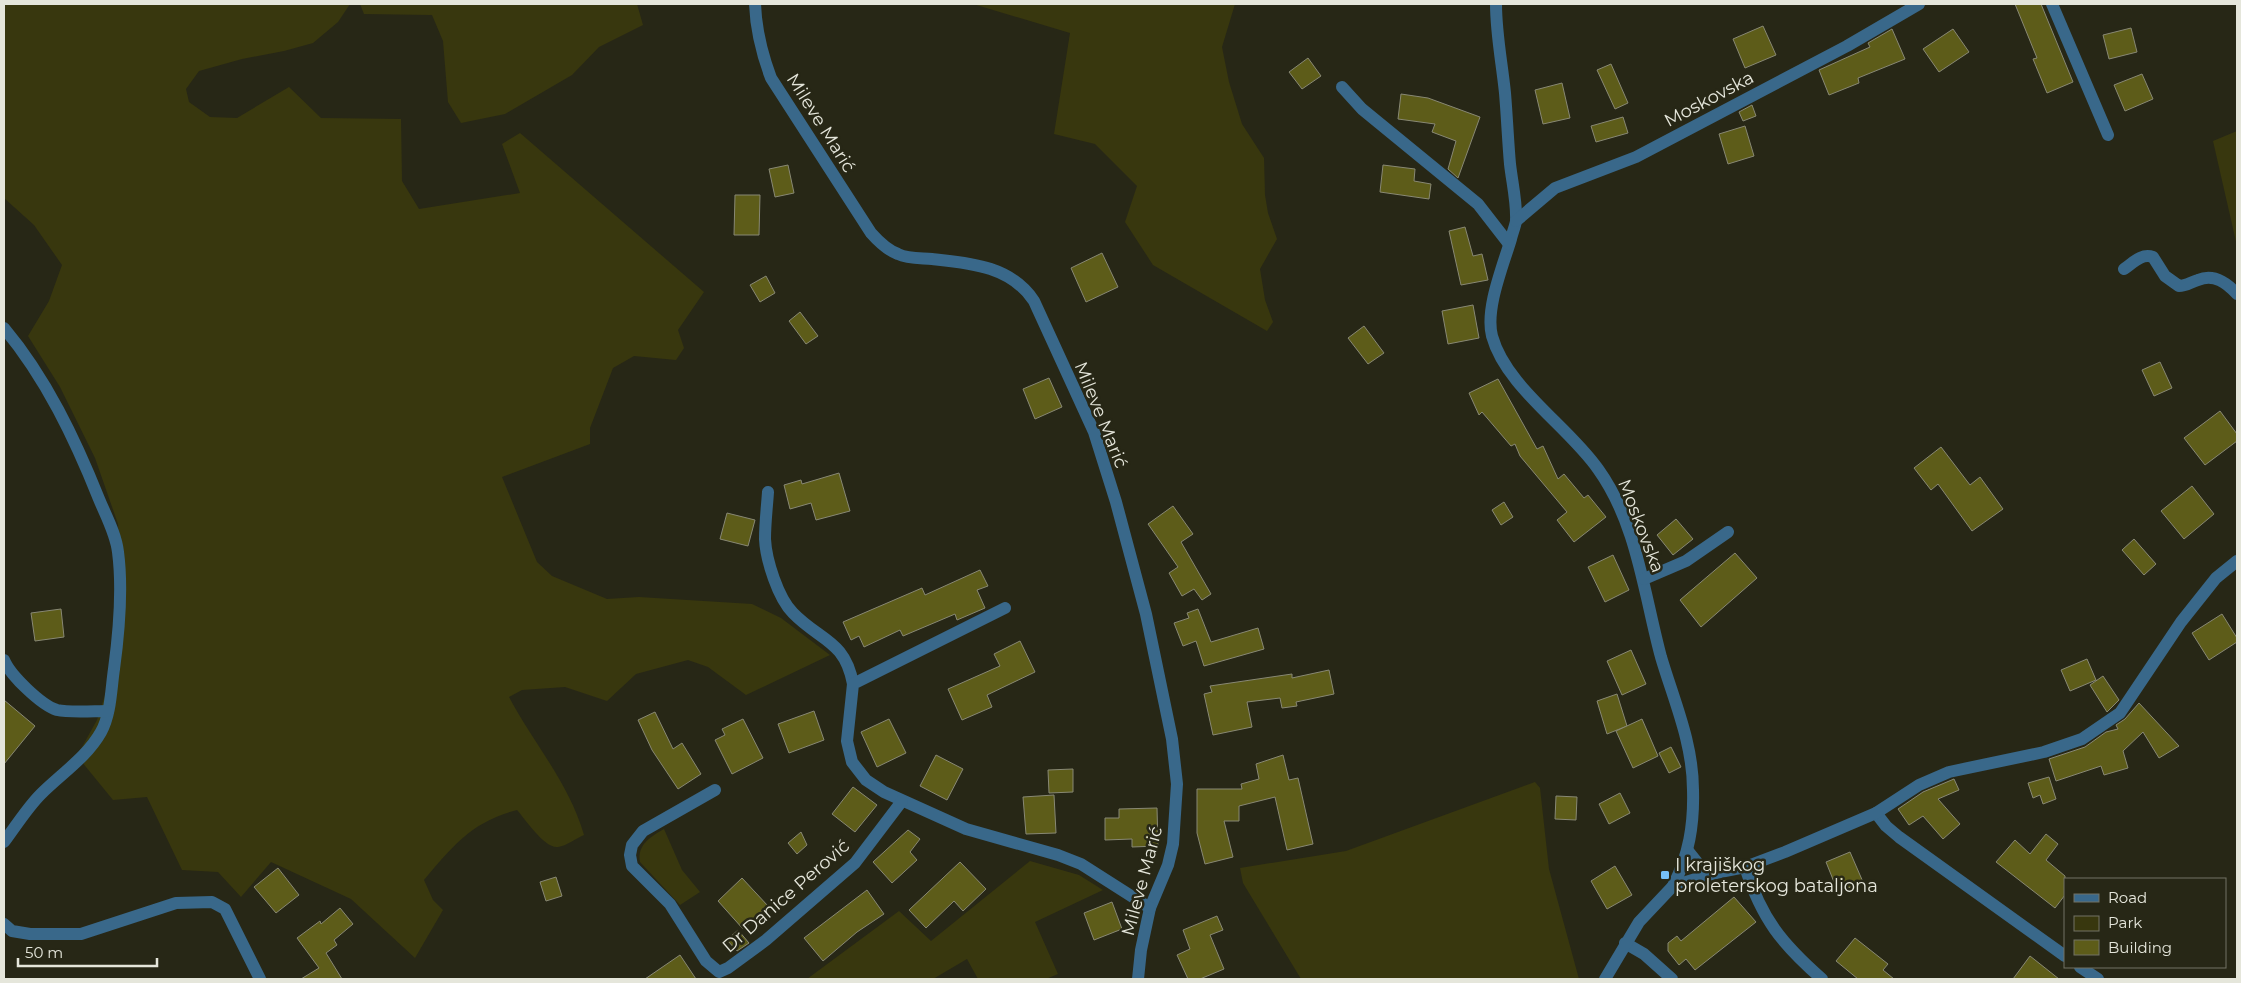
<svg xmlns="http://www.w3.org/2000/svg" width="2241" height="983" font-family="Montserrat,sans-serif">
	<rect width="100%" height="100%" fill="#272716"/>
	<g fill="#38370e">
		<path d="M4,4H350L338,22L313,43L284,51L242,59L199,71L186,89L189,102L210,117L237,118L289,87L321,118L401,119L402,181L419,209L520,193L502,144L520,133L704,292L678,330L684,348L676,360L634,356L613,368L590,428V444L502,477L537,562L552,576L607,599L639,597L752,604L781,618L830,655L746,695L708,667L688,660L636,674L607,701L565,687L522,690L509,697C534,744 569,783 584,835C577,838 566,846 558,847C545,849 525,819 517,810C471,822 453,846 424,880L433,900L443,910L415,958L351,899L271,862L241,897L218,872L182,870L147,797L113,800L77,756L97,720L113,670L122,595L118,524L95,458L60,387L28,336L49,301L62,265L34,225L4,198Z"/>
		<polygon points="360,4 637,4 643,25 599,47 572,75 505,114 461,123 448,102 443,41 432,15 364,14"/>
		<polygon points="973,4 1235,4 1222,47 1229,82 1242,124 1264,158 1265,195 1268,213 1277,239 1260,269 1265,300 1273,322 1267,331 1153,265 1125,222 1137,186 1095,144 1054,134 1070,33"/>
		<polygon points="2237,131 2237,246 2213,141"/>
		<polygon points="1535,782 1540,788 1549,869 1579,979 1301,979 1243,883 1240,868 1346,851"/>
		<path d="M664,829L682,870L700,892L680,905L640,862C637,845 650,837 664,829Z"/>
		<polygon points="1030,861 1079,875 1103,890 1035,922 1058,974 1046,979 978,979 967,959 933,979 807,979 899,911 931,941"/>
	</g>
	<g fill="#5d5c19" stroke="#888874">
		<polygon points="2015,4 2041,4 2073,82 2047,93 2033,59 2037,58"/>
		<polygon points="1763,26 1776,55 1745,68 1733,39"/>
		<polygon points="2131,28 2137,52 2109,59 2103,35"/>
		<polygon points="1892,29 1905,59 1858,78 1859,83 1829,95 1819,70 1870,47 1868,43"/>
		<polygon points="1953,29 1969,52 1939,72 1923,49"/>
		<polygon points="1308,58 1321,76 1302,89 1289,72"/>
		<polygon points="1611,64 1628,103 1615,109 1597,70"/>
		<polygon points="2142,74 2153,99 2125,111 2114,85"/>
		<polygon points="1562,83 1570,118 1543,124 1535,90"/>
		<polygon points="1401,94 1428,98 1480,117 1458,178 1448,169 1456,141 1432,132 1435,124 1398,119"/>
		<polygon points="1752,105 1756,116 1743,121 1739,112"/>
		<polygon points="1623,117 1628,133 1596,142 1591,126"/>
		<polygon points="1745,126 1754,156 1728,164 1719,134"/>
		<polygon points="788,165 794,193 775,197 769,169"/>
		<polygon points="1383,165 1415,169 1414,181 1431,184 1429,199 1380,192"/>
		<polygon points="735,195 760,195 759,235 734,235"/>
		<polygon points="1465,227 1473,256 1482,254 1488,280 1461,285 1449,231"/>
		<polygon points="1102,253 1118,287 1086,302 1071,268"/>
		<polygon points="766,276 775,293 760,302 750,285"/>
		<polygon points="1473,305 1479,338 1448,344 1442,311"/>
		<polygon points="800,312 818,336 806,344 789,321"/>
		<polygon points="1364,326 1384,353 1368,364 1348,338"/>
		<polygon points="2160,362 2172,388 2154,396 2142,370"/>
		<polygon points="1049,378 1062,407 1035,419 1023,389"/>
		<polygon points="1498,379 1537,449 1543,446 1558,479 1564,474 1584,498 1588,495 1606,517 1574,542 1557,520 1567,512 1520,456 1515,444 1511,446 1482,412 1479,415 1469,393"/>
		<polygon points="2220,411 2237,434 2237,441 2205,465 2184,438"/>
		<polygon points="1941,447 1970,485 1980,477 2003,509 1972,531 1938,484 1931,490 1914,468"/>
		<polygon points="839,473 850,511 816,520 811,503 790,509 784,485 801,480 802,484"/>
		<polygon points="2192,486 2214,514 2184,539 2161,511"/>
		<polygon points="1504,502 1513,517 1501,525 1492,510"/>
		<polygon points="1173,506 1193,534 1181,542 1211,594 1202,600 1194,589 1182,596 1169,573 1178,567 1148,524"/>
		<polygon points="727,513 755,520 748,546 720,539"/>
		<polygon points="1676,519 1693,539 1673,555 1657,535"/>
		<polygon points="2134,539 2156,564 2144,575 2122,550"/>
		<polygon points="1735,553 1757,578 1701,627 1680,600"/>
		<polygon points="1613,555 1629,590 1605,602 1588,567"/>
		<polygon points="980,570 988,586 977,590 985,608 957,620 955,614 903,636 900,630 864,647 859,636 851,640 843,622 922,588 925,595"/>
		<polygon points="61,609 64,637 35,641 31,613"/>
		<polygon points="1198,609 1211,642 1258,628 1264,649 1204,666 1196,641 1183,646 1174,623 1189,618 1187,613"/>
		<polygon points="2222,614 2237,638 2237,642 2209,660 2192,633"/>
		<polygon points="1020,641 1035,672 987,695 992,707 962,720 948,689 1000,666 994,654"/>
		<polygon points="1631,650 1646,684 1622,695 1607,661"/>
		<polygon points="2087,659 2096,680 2070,691 2061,670"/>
		<polygon points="1329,670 1334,694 1296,702 1297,706 1282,708 1280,698 1247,702 1252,727 1213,735 1204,694 1212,692 1210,686 1292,674 1292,678"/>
		<polygon points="2103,676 2119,700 2107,712 2090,685"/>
		<polygon points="1617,694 1627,726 1607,734 1597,701"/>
		<polygon points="4,700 35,726 4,764"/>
		<polygon points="2139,703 2179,746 2159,758 2143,732 2123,751 2128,768 2104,775 2101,766 2056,781 2049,759 2085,747 2106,732 2118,729 2116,725 2125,719"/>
		<polygon points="814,711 824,740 789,753 778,724"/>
		<polygon points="655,712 673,749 682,743 701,774 678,789 652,750 638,720"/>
		<polygon points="743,719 763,758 732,774 715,740 725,735 722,729"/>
		<polygon points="889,719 906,753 877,767 861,732"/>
		<polygon points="1642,719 1658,756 1633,768 1616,731"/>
		<polygon points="1671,747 1681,767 1669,773 1659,753"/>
		<polygon points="936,755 963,769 947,800 920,786"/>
		<polygon points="1283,755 1289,780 1298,778 1313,844 1287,850 1275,797 1239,806 1239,821 1224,821 1233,857 1205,864 1197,833 1197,789 1242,789 1241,784 1259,779 1256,764"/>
		<polygon points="1073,769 1073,792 1049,793 1048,770"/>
		<polygon points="2049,777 2056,799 2043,804 2040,795 2033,798 2028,783"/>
		<polygon points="1954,779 1959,790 1938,799 1960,824 1943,839 1923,816 1909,825 1898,809 1923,792"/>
		<polygon points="853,787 877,805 855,832 832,814"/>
		<polygon points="1620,793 1630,813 1609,824 1599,804"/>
		<polygon points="1054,795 1056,833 1026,834 1023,797"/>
		<polygon points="1556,796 1577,797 1576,820 1555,819"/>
		<polygon points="1157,808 1158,846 1132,847 1132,839 1105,840 1105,818 1119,818 1119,809"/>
		<polygon points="908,830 920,839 910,852 917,860 892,883 873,862"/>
		<polygon points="801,832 807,845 797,854 788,843"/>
		<polygon points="2046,834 2058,844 2046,860 2065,876 2065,895 2055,908 1996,862 2015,840 2030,854"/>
		<polygon points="1850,852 1863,882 1838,892 1826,862"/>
		<polygon points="960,862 986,889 963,911 954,901 926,928 909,910"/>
		<polygon points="1615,866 1632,895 1607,909 1591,881"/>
		<polygon points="278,868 299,895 276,913 254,887"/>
		<polygon points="556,877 562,896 546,901 540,882"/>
		<polygon points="742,878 768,906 743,929 718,901"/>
		<polygon points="867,890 884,914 857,932 823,961 804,938"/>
		<polygon points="1734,897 1756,922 1695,970 1686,959 1679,965 1668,951 1668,943 1677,936 1681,941"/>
		<polygon points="1112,902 1122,929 1094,940 1084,913"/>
		<polygon points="340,908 353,924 334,940 337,945 326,953 342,979 301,979 319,968 297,938 320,921 321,924"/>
		<polygon points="1217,916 1223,930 1210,935 1224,969 1200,979 1188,979 1177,955 1190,949 1183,930"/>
		<polygon points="738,930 749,943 737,951 727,940"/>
		<polygon points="1855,938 1888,964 1883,970 1894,979 1858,979 1836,961"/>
		<polygon points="680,955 696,979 645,979"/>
		<polygon points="2030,956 2059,979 2013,979"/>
	</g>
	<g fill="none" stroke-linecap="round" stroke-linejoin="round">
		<g stroke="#39688a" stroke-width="12">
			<path d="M755,4C756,30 762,54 771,78L871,233C879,242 887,250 898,254C908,259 921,258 932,259C970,263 1011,266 1034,301L1094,432L1116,502L1146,614L1172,739L1177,784L1173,844L1168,865L1150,908L1141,950L1138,979"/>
			<path d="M1496,4C1496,34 1502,63 1505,93C1507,117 1508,141 1510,164C1512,182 1517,203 1516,221C1515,227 1512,234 1511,239C1503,266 1485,309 1492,336C1506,387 1568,426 1598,469C1637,523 1644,594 1661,657C1674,701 1693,743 1693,790C1694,825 1689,855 1673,886"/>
			<polyline points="2052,4 2108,135"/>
			<polyline points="1342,87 1362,109 1478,204 1509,244"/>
			<polyline points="1516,221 1555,188 1636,157 1847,46 1919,4"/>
			<path d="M2124,269C2133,263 2141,253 2153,257L2165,276L2179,286C2186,286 2191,282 2198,280C2214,273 2227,283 2237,294"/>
			<path d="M4,328C46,378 75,439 99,499C106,516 116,534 118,552C123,590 119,632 114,669C111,689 111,714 101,732C87,757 61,774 41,794C27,808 16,826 4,842"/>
			<path d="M768,492C767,507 765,523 765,539C766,560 778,598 793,613C820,641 845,640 853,684"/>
			<polyline points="1644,579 1686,561 1728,532"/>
			<polyline points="1005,608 853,684 847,741 852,762 866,780 884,792 966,829 1058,855 1081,864 1150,908"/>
			<path d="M4,660C10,675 41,705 57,710C70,713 94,711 108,711"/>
			<polyline points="715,790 643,831 632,845 630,855 632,866 670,904 706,961 719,972 728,968 766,940 855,863 902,801"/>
			<polyline points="1876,813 1886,826 1899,837 2065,956"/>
			<polyline points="1688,851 1700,866 1715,873"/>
			<path d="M1745,867C1762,919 1781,943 1822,979"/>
			<polyline points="4,924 12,931 30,934 81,934 176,903 212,902 225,909 260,979"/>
			<polyline points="1625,943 1644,954 1672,979"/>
			<polyline points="2080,967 2098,979"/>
			<polyline points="1605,979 1639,922 1673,886 1715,873 1745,867 1785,852 1876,813 1919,785 1949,772 2044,752 2082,739 2120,713 2181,622 2216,578 2237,561"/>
		</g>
	</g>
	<rect fill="#76c0f7" stroke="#272716" stroke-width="2" x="1660" y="870" width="10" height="10" rx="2.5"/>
	<g text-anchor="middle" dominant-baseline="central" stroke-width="5" stroke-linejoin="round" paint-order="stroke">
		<g font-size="18" fill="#e5e6db" stroke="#272716">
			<text transform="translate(1709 99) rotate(-28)">Moskovska</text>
			<text transform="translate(821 123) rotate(58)">Mileve Marić</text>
			<text transform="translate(1101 415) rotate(68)">Mileve Marić</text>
			<text transform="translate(1641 526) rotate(69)">Moskovska</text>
			<text transform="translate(1142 881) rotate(-75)">Mileve Marić</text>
			<text transform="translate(786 896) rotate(-41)">Dr Danice Perović</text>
		</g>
		<g font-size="18" fill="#e5e6db" stroke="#272716" text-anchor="start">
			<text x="1675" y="865">I krajiškog<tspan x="1675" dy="21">proleterskog bataljona</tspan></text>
		</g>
	</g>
	<rect width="2241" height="983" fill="none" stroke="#e5e6db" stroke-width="10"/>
	<rect x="2064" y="878" width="162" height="90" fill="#272716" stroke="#737365"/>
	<rect x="2074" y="894" width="25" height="8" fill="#39688a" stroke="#737365"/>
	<text x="2108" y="903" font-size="15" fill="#e5e6db">Road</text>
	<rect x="2074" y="916" width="25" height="15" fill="#38370e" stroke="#737365"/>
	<text x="2108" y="928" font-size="15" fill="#e5e6db">Park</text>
	<rect x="2074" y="940" width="25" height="15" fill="#5d5c19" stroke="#737365"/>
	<text x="2108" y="953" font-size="15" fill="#e5e6db">Building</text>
	<path d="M18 958v8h139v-8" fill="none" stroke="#e5e6db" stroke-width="2.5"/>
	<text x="25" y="958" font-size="15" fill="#e5e6db" stroke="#272716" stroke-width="4" paint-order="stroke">50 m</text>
</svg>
